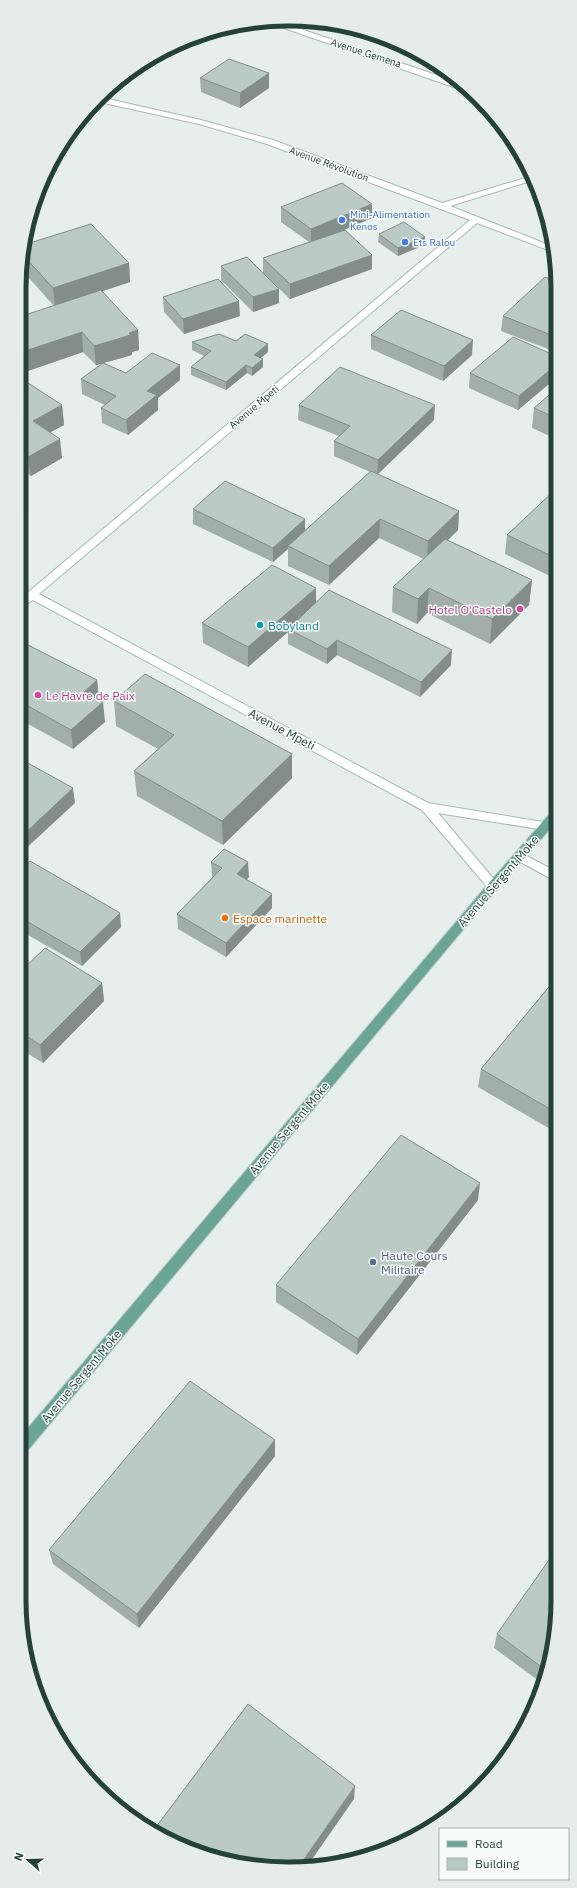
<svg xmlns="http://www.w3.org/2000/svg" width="577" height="1888" font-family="'IBM Plex Sans',sans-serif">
	<rect width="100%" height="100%" fill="#e6efeb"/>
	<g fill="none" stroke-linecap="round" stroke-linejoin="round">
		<defs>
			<g id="minor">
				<polygon points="274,20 457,82 464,89 459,89 264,21"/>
				<polygon points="99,97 201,120 273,140 442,203 532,176 534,180 450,206 554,247 556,253 477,223 39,594 428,803 549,823 551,826 549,829 545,830 438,813 497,883 499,886 497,889 489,889 422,810 33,600 20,608 20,599 470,220 267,144 199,124 95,101"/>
				<polygon points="519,852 557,872 557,882 515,859 513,856 515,853"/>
			</g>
			<polygon id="major" points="557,809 557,821 497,889 28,1450 23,1452 23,1434 489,883 553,810"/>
		</defs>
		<use href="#minor" stroke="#a8b8b2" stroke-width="2"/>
		<use href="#major" stroke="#c2cac8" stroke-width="2"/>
		<use href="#minor" fill="#fff" fill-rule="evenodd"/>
		<use href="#major" fill="#6aa596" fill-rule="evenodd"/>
	</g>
	<g fill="#a1aea9">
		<polygon points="186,39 154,63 146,60"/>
		<polygon points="200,78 269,88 240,108 201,92"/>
		<polygon points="281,207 372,218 344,230 372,269 290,299 263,273 263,258 309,242 281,222"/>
		<polygon points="379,234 425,237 424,245 398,256 378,242"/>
		<polygon points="23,245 129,263 130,282 102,291 138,330 139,350 132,352 132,355 104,363 126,373 180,380 158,398 158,410 128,435 102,423 101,408 105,405 82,394 81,379 102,364 96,365 83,352 22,373 19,370 19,317 54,306 21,269"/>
		<polygon points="221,266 279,303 253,312 221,280"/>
		<polygon points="556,281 556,352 501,331 503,316"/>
		<polygon points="163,297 240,316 184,334 164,312"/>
		<polygon points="371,335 472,355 443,381 371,349"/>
		<polygon points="236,341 268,344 268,352 261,358 263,367 252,376 247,373 226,390 191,375 191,367 204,356 192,350 192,342"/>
		<polygon points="556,356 556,378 518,410 469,388 470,373"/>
		<polygon points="19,377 62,405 64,425 50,432 62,458 31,476 20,469"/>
		<polygon points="556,389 556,439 532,428 534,408"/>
		<polygon points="299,405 434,420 378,474 459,511 458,530 448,540 532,580 529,605 490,644 427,613 417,624 392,612 393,587 424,559 379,538 329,585 288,566 288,549 273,562 193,524 193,509 305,531 370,472 334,456 334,441 339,436 298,420"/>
		<polygon points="556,489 556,579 505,554 507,535"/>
		<polygon points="316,603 451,665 420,697 337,655 327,664 288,644 288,632 248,667 203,643 202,623"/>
		<polygon points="20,645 97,680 99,700 105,722 73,749 21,720"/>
		<polygon points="114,701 292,754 292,778 223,845 137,796 134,771 158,749 116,726"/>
		<polygon points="211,862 249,877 246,880 272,894 272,908 226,957 178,929 177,914 213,878 212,877"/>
		<polygon points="21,869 121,927 82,966 21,931"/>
		<polygon points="22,970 102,983 104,1001 43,1063 22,1050"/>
		<polygon points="557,977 557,1133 478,1087 481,1069"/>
		<polygon points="478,1200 357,1355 276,1302 276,1285"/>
		<polygon points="275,1440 275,1456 139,1628 53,1564 49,1550"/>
		<polygon points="497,1634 553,1652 543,1684 494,1648"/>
	</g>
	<g fill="#838d89">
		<polygon points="190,38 154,63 154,56 186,39"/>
		<polygon points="269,73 269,88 240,108 240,93"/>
		<polygon points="372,204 372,218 311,244 311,229"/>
		<polygon points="425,237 424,245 398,256 398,248"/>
		<polygon points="372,255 372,269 290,299 290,284"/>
		<polygon points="129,263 130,282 55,307 53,288"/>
		<polygon points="279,289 279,303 253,312 253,297"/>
		<polygon points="239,301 240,316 184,334 183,319"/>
		<polygon points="138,330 139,350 132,352 132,355 96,365 94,346"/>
		<polygon points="82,332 83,352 22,373 19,353"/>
		<polygon points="473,340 472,355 443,381 444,366"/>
		<polygon points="268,344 268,352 254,363 254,355"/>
		<polygon points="263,359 263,367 252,376 252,368"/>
		<polygon points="180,365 180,380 158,398 158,410 128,435 126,420 147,391"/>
		<polygon points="246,365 247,373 226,390 226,382"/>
		<polygon points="556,365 556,378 518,410 519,396"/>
		<polygon points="62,405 64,425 36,440 33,421"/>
		<polygon points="435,405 434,420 377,475 378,460"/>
		<polygon points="60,439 62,458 31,476 28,457"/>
		<polygon points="459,511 458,530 427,560 428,541"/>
		<polygon points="305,519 305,534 288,546 288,549 273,562 273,548"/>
		<polygon points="380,519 379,538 329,585 329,566"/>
		<polygon points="532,580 529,605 490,644 492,619"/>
		<polygon points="316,588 316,607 288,629 288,632 248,667 248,647"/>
		<polygon points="429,588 427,613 417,624 418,599"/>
		<polygon points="337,640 337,655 327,664 327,649"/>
		<polygon points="452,650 451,665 420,697 421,682"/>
		<polygon points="97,680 99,700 84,692"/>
		<polygon points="103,702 105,722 73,749 71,730"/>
		<polygon points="292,754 292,778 223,845 222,821"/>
		<polygon points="73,788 75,803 21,853 21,837"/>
		<polygon points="248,862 249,877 237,889 237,874"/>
		<polygon points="272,894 272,908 226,957 226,943"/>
		<polygon points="120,913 121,927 82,966 80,952"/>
		<polygon points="102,983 104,1001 43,1063 40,1045"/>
		<polygon points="480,1183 478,1200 357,1355 358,1339"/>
		<polygon points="275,1440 275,1456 139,1628 137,1614"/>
		<polygon points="355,1786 354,1799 306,1868 298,1868"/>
	</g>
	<g fill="#bbcac4" stroke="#838d89">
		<polygon points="229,59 269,73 240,93 200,78"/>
		<polygon points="342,183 372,204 311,229 281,207"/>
		<polygon points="404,222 425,237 398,248 379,234"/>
		<polygon points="91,224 129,263 53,288 22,254 23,245"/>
		<polygon points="345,230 372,255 290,284 263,258"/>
		<polygon points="247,257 279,289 253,297 221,266"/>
		<polygon points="545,277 556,281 556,337 503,316"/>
		<polygon points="218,279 239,301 183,319 163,297"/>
		<polygon points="101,290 138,330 129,333 131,335 94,346 82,332 19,353 19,317"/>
		<polygon points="401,310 473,340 444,366 371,335"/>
		<polygon points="219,334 236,341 245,334 268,344 254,355 263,359 252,368 246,365 226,382 191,367 211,351 192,342"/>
		<polygon points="513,337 556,356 556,365 519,396 470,373"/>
		<polygon points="152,353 180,365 147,391 157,395 126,420 101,408 116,396 81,379 103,363 126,373"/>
		<polygon points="340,367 435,405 378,460 334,441 350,426 299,405"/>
		<polygon points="19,377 62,405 33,421 60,439 28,457 20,451"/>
		<polygon points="556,389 556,418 534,408"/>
		<polygon points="371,471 459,511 428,541 380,519 329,566 288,546"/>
		<polygon points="225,481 305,519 273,548 193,509"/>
		<polygon points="556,489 556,558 507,535"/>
		<polygon points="445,539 532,580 492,619 429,588 418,599 393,587"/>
		<polygon points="272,565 316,588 248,647 202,623"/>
		<polygon points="329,590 452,650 421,682 337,640 327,649 288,629"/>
		<polygon points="20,645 28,645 97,680 84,692 103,702 71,730 21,702"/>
		<polygon points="145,674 292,754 222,821 134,771 174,735 114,701"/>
		<polygon points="26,762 73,788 21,837 21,767"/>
		<polygon points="224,849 248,862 237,874 272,894 226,943 177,914 222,868 211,862"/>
		<polygon points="30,861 120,913 80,952 21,918 21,869"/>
		<polygon points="45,948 102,983 40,1045 22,1033 22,970"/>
		<polygon points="557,977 557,1113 481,1069"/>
		<polygon points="401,1135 480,1183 358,1339 276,1285"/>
		<polygon points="190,1381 275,1440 137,1614 49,1550"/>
		<polygon points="558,1547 558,1600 553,1652 547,1671 497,1634"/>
		<polygon points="248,1704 355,1786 298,1868 254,1867 169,1841 153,1831"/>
	</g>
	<g fill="#3f7fe0" stroke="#f7fbf9" stroke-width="1.5">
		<circle cx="342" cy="220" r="4"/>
		<circle cx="405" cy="242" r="4"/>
	</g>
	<g fill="#d1479c" stroke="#f7fbf9" stroke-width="1.5">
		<circle cx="520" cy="609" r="4"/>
		<circle cx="38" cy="695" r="4"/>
	</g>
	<circle fill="#0f9aa8" stroke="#f7fbf9" stroke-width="1.5" cx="260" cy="625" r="4"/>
	<circle fill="#e8710a" stroke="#f7fbf9" stroke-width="1.5" cx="225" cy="918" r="4"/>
	<circle fill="#5c6f8a" stroke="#f7fbf9" stroke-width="1.5" cx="373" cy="1262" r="4"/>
	<g text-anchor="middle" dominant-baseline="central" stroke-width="3" stroke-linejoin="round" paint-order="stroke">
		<g font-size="10" fill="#24423a" stroke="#f7fbf9">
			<text transform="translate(366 53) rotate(18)">Avenue Gemena</text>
			<text transform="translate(329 164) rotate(20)">Avenue Révolution</text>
			<text transform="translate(254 407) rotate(-40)">Avenue Mpeti</text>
		</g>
		<g font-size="10" fill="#366cbe" stroke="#f7fbf9" text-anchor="start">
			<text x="350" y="214">Mini-Alimentation<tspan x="350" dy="12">Kenos</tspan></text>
			<text x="413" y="242">Ets Ralou</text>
		</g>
		<g font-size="12" fill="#b23c85" stroke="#f7fbf9" text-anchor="end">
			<text x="512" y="609">Hotel O'Castelo</text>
			<text x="46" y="695" text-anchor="start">Le Havre de Paix</text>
		</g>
		<g font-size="12" fill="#0d838f" stroke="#f7fbf9" text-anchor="start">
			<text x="268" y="625">Bobyland</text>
		</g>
		<g font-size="12" fill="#24423a" stroke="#f7fbf9">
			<text transform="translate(282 729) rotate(28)">Avenue Mpeti</text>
			<text transform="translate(498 881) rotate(-49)">Avenue Sergent Moke</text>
			<text transform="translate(289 1128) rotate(-50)">Avenue Sergent Moke</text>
			<text transform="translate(81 1376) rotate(-50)">Avenue Sergent Moke</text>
		</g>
		<g font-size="12" fill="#c56008" stroke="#f7fbf9" text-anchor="start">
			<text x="233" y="918">Espace marinette</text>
		</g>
		<g font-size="12" fill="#4e5e75" stroke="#f7fbf9" text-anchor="start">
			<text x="381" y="1255">Haute Cours<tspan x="381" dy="14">Militaire</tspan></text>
		</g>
	</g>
	<path d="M0 0H577V1888H0ZM288 26H289A262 262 0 0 1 551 288V1600A262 262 0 0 1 289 1862H288A262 262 0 0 1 26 1600V288A262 262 0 0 1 288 26Z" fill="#e6ecea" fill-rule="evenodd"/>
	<path fill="none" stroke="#24423a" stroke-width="5" d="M288 26H289A262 262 0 0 1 551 288V1600A262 262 0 0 1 289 1862H288A262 262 0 0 1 26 1600V288A262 262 0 0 1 288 26Z"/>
	<rect x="439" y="1828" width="130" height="52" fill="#f7fbf9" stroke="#a3b1ad"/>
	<rect x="447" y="1841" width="20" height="6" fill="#6aa596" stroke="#a3b1ad"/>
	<text x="475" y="1848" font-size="12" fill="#24423a">Road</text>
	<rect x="447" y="1858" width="20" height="12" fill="#bbcac4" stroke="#a3b1ad"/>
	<text x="475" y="1868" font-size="12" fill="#24423a">Building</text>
	<g transform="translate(28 1860) rotate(290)" stroke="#f7fbf9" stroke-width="3" paint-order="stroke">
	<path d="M0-3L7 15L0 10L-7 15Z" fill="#24423a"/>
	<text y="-6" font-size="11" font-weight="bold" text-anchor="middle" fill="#24423a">N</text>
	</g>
</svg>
